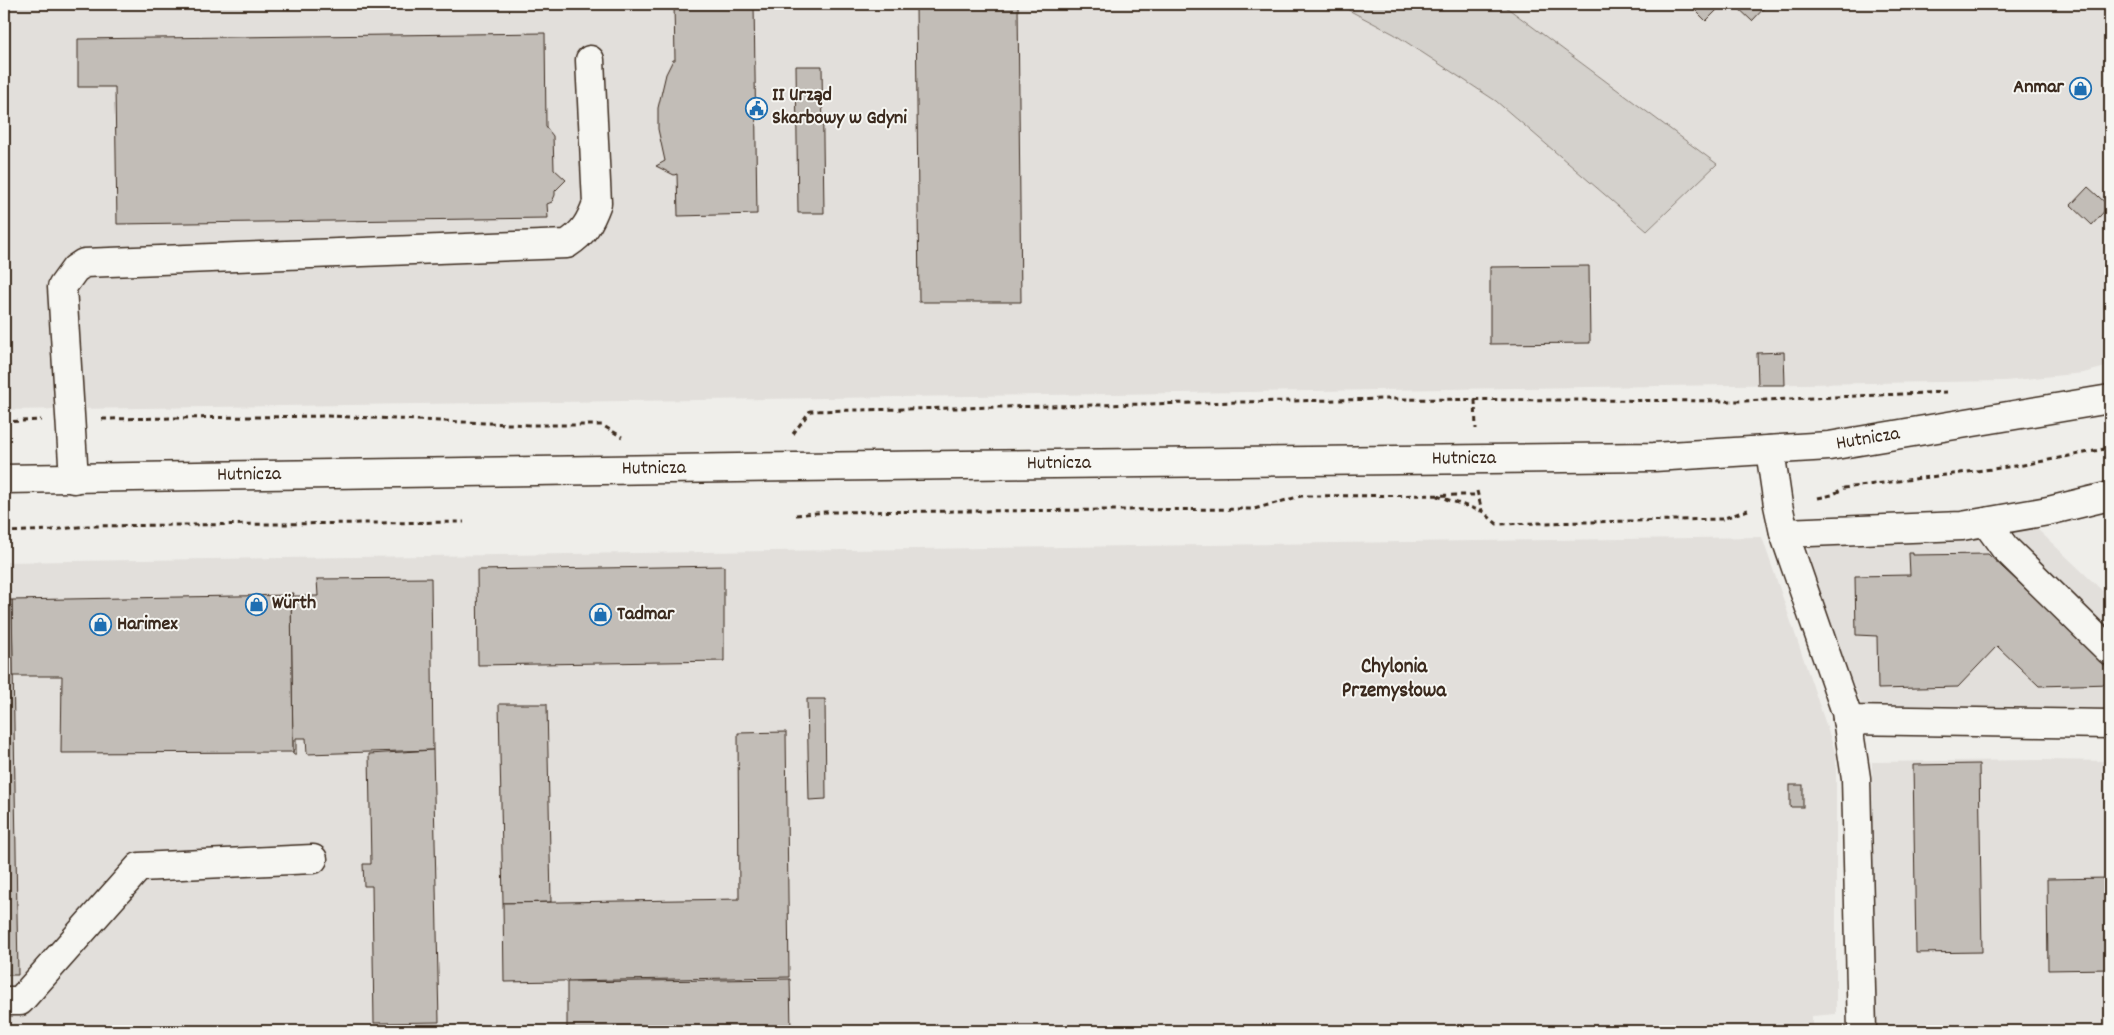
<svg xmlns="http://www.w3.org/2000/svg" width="2114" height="1035" font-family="Dekko,sans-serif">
	<rect width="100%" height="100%" fill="#efeeea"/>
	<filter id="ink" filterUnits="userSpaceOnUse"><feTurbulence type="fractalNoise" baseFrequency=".02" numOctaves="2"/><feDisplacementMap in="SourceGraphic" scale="10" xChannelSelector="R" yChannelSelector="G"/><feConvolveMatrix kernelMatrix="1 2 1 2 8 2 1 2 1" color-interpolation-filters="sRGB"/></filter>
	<g filter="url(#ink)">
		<g fill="#e2dfdb">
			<polygon points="4,4 1337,4 1394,34 1496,101 1647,231 1716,164 1502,4 2110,4 2110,366 2083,373 2005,381 4,410"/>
			<polygon points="2034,526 2110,598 2110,710 1870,710 1862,706 1811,578 1808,536"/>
			<polygon points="1762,537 1836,754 1836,1014 1812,1016 1812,1031 4,1031 4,562"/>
			<polygon points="2041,760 2110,761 2110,1031 1875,1031 1872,762"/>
		</g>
		<polygon fill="#d4d1cc" stroke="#887e75" points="1337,4 1502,4 1717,164 1647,231 1496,101 1394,34"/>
		<g fill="#c2bdb7" stroke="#3b2a1e">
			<polygon points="674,4 754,4 757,214 678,216 677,174 674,175 656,166 665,161 658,129 658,108 666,74 673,60 675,60"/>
			<polygon points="916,4 1018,4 1021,302 919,302"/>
			<polygon points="1689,4 1723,4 1706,21"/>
			<polygon points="1734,4 1768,4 1752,21"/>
			<polygon points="545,33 546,127 553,136 554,169 566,180 555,191 555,195 552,202 547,204 548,218 117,224 115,87 78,87 78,39"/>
			<polygon points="796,66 822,66 824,213 798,213"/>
			<polygon points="2088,187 2109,206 2092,225 2071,205"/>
			<polygon points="1589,266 1590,343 1490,344 1490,267"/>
			<polygon points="1784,352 1785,385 1758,385 1757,353"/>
			<polygon points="1909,553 1913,553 1913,555 1988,554 2031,594 2033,592 2035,594 2034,596 2110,669 2110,684 2039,686 1997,646 1958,687 1878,689 1877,636 1856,635 1855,576 1910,575"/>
			<polygon points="724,566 724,661 478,665 477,570"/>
			<polygon points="431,578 433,750 307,754 306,738 296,738 296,754 293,754 291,593 294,593 293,596 318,596 317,579"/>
			<polygon points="291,595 293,752 61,753 62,676 13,676 12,600"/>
			<polygon points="4,600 12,600 18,975 4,975"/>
			<polygon points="807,699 825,699 826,799 809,800"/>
			<polygon points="499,704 547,704 551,902 503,903"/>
			<polygon points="786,732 789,977 504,982 503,903 739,899 738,733"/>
			<polygon points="433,750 439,1022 374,1023 372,886 364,886 363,864 371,864 369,754"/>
			<polygon points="1979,764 1982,952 1916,953 1913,765"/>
			<rect x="1790" y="785" width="13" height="22"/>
			<polygon points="2110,878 2110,969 2048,970 2047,879"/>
			<polygon points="790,979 791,1031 567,1031 567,982"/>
		</g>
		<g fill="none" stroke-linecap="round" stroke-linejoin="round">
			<defs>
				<g id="minor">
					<polyline points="1770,450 1778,505 1784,533 1846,712 1856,778 1862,1031"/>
					<path d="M74,479L62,287L75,269L84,263L567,244C584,233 590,222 597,203L590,60"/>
					<polyline points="1986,522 2004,547 2110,651"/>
					<polyline points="1784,533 1962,526 2048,511 2110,496"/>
					<polyline points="1847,720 2110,724"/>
					<polyline points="4,1001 20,1001 139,867 313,859"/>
				</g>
				<g id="major">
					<path id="s1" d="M4,479L796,467L1654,457L1829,446L2110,399"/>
				</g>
			</defs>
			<use href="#minor" stroke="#3b2a1e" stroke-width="31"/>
			<use href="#major" stroke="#3b2a1e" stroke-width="31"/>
			<g stroke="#3b2a1e" stroke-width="3" stroke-dasharray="5 4" stroke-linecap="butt">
				<polyline points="1475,400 1476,429"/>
				<polyline points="102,419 328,416 532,425 602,425 622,437"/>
				<polyline points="4,422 41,420"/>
				<polyline points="793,434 810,411 1386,399 1744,401 1947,392"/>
				<polyline points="1477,491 1482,511 1497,524 1722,519 1748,510"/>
				<polyline points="1437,496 1481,511"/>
				<polyline points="1818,498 1832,495 1844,488 2023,465 2110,448"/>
				<polyline points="796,515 825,512 1254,509 1301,496 1477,495"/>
				<polyline points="4,532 52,530 88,526 464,522"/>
			</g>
			<use href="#minor" stroke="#f6f6f2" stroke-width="28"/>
			<use href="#major" stroke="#f6f6f2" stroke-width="28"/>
		</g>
	</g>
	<defs>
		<symbol id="shop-ring" viewBox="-11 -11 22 22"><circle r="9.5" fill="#f6f6f2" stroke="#1f6fb2" stroke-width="1.5"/><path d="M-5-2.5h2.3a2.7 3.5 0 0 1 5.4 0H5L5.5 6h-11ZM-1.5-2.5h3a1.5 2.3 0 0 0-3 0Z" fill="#1f6fb2"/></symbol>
		<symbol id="civic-ring" viewBox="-11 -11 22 22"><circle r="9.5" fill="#f6f6f2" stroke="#1f6fb2" stroke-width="1.5"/><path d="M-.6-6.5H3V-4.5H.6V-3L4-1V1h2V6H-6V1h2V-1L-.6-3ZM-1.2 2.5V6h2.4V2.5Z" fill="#1f6fb2"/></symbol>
	</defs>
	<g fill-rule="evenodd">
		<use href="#shop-ring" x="2068" y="76" width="25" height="25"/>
		<use href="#civic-ring" x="744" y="96" width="25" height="25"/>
		<use href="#shop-ring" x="244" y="592" width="25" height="25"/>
		<use href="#shop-ring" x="588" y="602" width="25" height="25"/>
		<use href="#shop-ring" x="88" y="612" width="25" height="25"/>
	</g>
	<g text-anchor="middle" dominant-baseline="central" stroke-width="4" stroke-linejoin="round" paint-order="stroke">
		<g font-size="20" font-weight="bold" fill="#3b2a1e" stroke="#f6f6f2" text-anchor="start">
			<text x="2064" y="88" text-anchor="end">Anmar</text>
			<text x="772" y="96">II Urząd<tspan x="772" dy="23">Skarbowy w Gdyni</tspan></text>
			<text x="272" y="604">Würth</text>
			<text x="617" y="615">Tadmar</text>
			<text x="117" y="625">Harimex</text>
		</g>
		<g font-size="20" fill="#3b2a1e" stroke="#f6f6f2">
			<text stroke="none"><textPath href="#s1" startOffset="1865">Hutnicza</textPath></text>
			<text stroke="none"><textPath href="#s1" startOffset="1460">Hutnicza</textPath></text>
			<text stroke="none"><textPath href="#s1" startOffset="1055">Hutnicza</textPath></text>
			<text stroke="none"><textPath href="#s1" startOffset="650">Hutnicza</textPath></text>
			<text stroke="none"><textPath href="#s1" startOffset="245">Hutnicza</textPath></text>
		</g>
		<g font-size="21" font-weight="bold" fill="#3b2a1e" stroke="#f6f6f2">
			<text x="1394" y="668">Chylonia<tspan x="1394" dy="24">Przemysłowa</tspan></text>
		</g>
	</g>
	<rect width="2114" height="1035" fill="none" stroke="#f6f6f2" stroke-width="20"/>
	<rect x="10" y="10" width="2094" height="1015" fill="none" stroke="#3b2a1e" stroke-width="2" filter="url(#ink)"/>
</svg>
